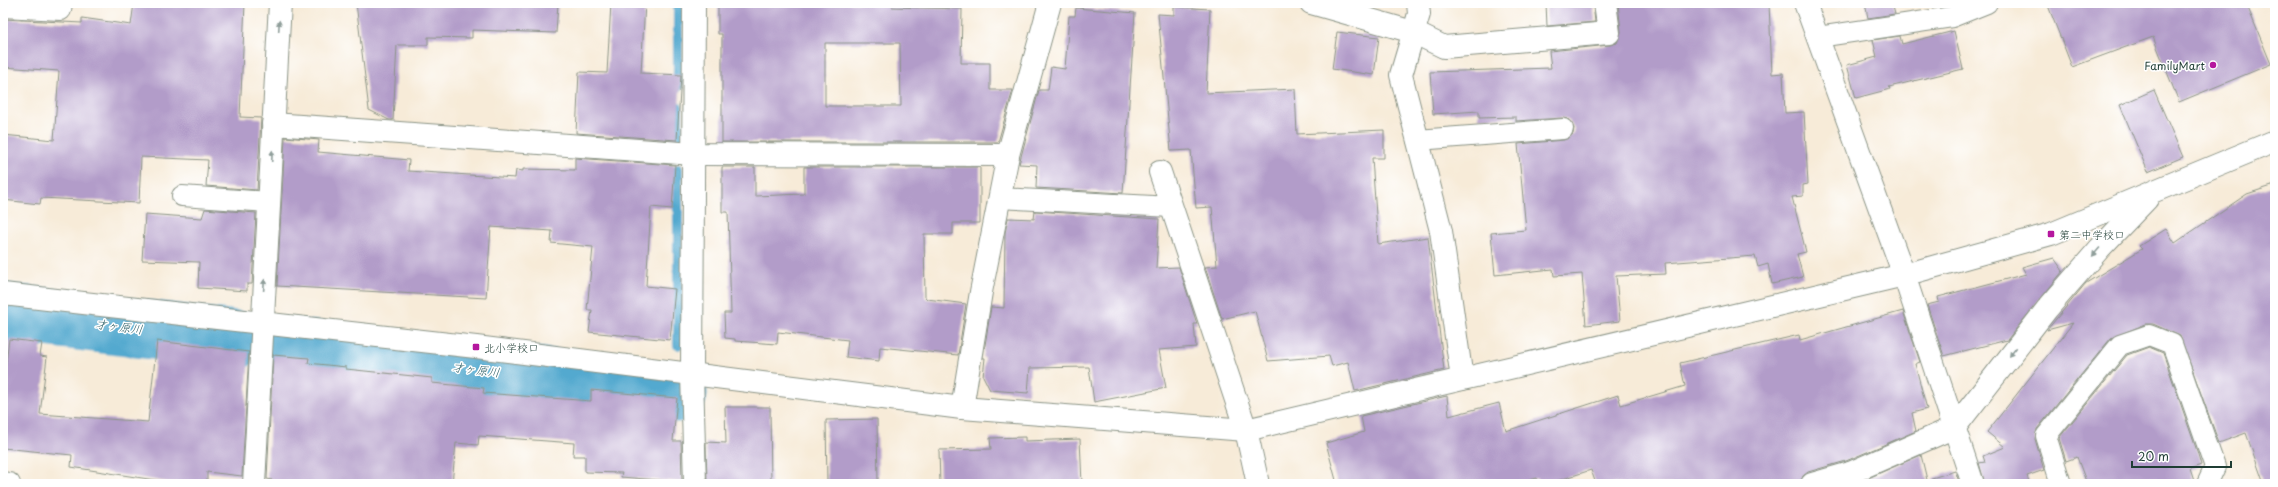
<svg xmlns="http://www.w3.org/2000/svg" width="2278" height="487" font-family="'Playpen Sans','Klee One',sans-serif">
	<rect width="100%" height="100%" fill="#fff"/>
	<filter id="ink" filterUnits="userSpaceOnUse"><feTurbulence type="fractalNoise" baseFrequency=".025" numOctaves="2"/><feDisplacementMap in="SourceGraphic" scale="8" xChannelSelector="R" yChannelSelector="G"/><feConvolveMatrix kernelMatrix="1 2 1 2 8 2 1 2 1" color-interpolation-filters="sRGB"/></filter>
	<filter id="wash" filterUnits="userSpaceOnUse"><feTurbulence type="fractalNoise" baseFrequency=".012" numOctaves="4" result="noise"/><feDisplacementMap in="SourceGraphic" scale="16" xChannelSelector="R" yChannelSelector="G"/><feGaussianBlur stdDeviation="0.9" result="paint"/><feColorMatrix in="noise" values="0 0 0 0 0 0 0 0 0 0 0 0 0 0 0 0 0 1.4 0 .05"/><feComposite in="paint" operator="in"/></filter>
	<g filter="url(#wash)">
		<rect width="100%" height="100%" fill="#f7ebd8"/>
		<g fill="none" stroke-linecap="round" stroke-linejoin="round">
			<g stroke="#53a9cf" stroke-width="10">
				<polyline points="678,3 678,87"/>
				<polyline points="678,107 678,139"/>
				<polyline points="678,345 678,169"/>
			</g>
			<g stroke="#53a9cf" stroke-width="59">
				<polyline points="3,312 236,340"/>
				<polyline points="274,345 678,393"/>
			</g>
		</g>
		<g id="blocks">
			<g fill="#b29cc9" fill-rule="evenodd">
				<polygon points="134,3 245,3 240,117 261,118 257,190 206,186 208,160 141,157 139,203 41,198 40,204 3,200 3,135 54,140 59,71 3,67 3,19 82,23 82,18 131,25"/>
				<polygon points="356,3 558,3 556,33 472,30 472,38 428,37 428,45 397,45 393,120 389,120 369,110"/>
				<polygon points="611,3 645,3 641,73 681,75 677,140 576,133 579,72 607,73"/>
				<path d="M718,3H892V7L962,9L961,63H990V90H1013L998,142H722V34H718ZM825,43H900L901,106H825Z"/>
				<polygon points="1546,3 1593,3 1595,22 1547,26"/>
				<polygon points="1618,3 1769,3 1772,74 1783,73 1785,113 1804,112 1808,184 1803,185 1803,196 1792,197 1806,252 1797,254 1803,277 1772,284 1768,264 1758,267 1755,256 1665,263 1666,274 1616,276 1620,321 1586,325 1582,274 1554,276 1553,269 1495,275 1491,233 1526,230 1518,144 1564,140 1573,134 1574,128 1568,119 1563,118 1516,121 1516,117 1479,118 1479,111 1433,114 1430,72 1551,68 1549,51 1610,45 1617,43 1621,32"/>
				<polygon points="1865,3 1892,3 1895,14 1868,18"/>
				<polygon points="2047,3 2246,3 2271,64 2179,102 2153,37 2072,67"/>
				<polygon points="1174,7 1210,9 1206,93 1295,89 1297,134 1384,130 1384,158 1372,158 1378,244 1428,237 1444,370 1355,391 1348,362 1332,366 1329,356 1268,361 1255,311 1222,319 1205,267 1217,266 1212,207 1196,208 1191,150 1171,151 1158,14 1174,15"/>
				<polygon points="1076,8 1135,13 1123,193 1036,188 1037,165 1019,164 1039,90 1048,90 1051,67 1065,69 1069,16 1075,16"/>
				<polygon points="1954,31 1963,69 1889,87 1890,89 1856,98 1847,65 1877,57 1873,40 1900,36 1902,44"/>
				<polygon points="1337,32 1379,37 1374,75 1332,69"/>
				<polygon points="2154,90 2183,157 2148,172 2120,105"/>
				<polygon points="285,137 319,140 318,152 409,160 408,171 515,178 516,170 523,171 523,169 575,170 575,158 675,165 672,209 651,207 646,286 675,289 670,340 589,332 592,310 587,310 593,247 551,243 552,231 491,227 486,298 277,286"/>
				<polygon points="722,167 755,167 755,196 804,194 804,167 980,167 980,223 953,223 953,234 924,234 925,297 927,299 966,304 958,355 880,347 879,361 846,357 848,340 778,332 777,344 735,341 735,339 725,338 724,313 731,313 728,212 722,212"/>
				<polygon points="2275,185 2275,484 2264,484 2246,433 2219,443 2180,336 2153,324 2146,324 2111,338 2037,429 2035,439 2044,470 2027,476 2030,484 1985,484 1979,463 1985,462 1983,456 2005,447 1987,432 2073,323 2047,330 2086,283 2142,249 2139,246 2166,229 2175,243 2247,194"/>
				<polygon points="205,209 256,213 252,284 247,284 247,291 198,288 199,262 142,260 145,214 202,218"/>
				<polygon points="1035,211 1159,219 1156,268 1179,267 1197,324 1194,324 1196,347 1159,350 1166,388 1094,402 1089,367 1030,368 1028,393 990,390 983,376 985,358 983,358 991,307 1004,308 1005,233 1008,218 1034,219"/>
				<polygon points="2054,258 2063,271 2007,340 1944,356 1927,305 1939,302 1938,297 2026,274 2022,267"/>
				<polygon points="1903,311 1920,362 1915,364 1927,409 1912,413 1916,431 1846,461 1808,472 1803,476 1800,484 1596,484 1591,470 1547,484 1539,484 1537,478 1516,484 1337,484 1326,443 1364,432 1361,416 1447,396 1449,416 1499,403 1506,431 1618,395 1621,405 1685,386 1680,363 1799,335 1800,340"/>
				<polygon points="9,339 42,343 40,356 47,357 40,414 148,422 157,341 249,352 242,476 207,472 207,484 168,482 71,467 72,455 3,448 3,386"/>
				<polygon points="2149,347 2163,353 2197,451 2201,465 2190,469 2195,484 2087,484 2077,457 2066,461 2059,438 2127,355"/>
				<polygon points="273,355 309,358 308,363 346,367 346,369 432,378 432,383 484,388 483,393 591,401 591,390 677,398 673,441 681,441 682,482 621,477 622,473 585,472 585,456 573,456 574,443 479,436 478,445 456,443 452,484 271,484 272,480 267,479"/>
				<polygon points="725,407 770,407 771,484 707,484 706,442 726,443"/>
				<polygon points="877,419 878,484 827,484 826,420"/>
				<polygon points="1025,437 1025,441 1080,439 1082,484 940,484 939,450 991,449 990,438"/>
				<polygon points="1921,455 1928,484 1857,484 1857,483"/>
				<polygon points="1955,471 1960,484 1933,484 1932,478"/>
			</g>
		</g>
	</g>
	<g filter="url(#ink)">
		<use href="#blocks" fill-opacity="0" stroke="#8b9486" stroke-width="1"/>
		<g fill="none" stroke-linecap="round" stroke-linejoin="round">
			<defs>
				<g id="service">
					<polyline points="3,7 61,10 62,3"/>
					<polyline points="1818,37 1952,17 1987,3"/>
					<polyline points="1417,140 1563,129"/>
					<polyline points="182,196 269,202"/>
					<polyline points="999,198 1172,207"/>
					<polyline points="2061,484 2046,436 2120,345 2149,335 2172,344 2215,467 2207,484"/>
				</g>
				<g id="minor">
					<polyline points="694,3 692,374 695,484"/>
					<polyline points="1311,3 1413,32 1444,47 1609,33 1605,3"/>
					<polyline points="1418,3 1419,14 1401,75 1441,231 1462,379"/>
					<polyline points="1805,3 1904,275 1973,484"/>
					<polyline points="273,124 694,154 1008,155"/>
					<polyline points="1160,172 1246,430 1258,484"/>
					<polyline points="3,294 476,347 962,408 1246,430 1904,275 2051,234 2275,141"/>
					<polyline points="962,408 981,292 1008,155 1050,3"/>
					<polyline points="3,483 9,484"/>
					<polyline points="254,484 280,3"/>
					<polyline points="1812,484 1850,473"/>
					<polyline points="1840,484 1850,473 1955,427 2047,309 2100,248 2147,199"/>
				</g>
			</defs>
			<use href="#service" stroke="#8b9486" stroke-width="22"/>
			<use href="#minor" stroke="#8b9486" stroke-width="24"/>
			<use href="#service" stroke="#fff" stroke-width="20"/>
			<use href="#minor" stroke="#fff" stroke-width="22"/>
		</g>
		<defs><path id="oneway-solid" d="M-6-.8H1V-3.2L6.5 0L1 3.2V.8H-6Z"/></defs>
		<g fill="#8f9e9a">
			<use href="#oneway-solid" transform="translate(279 26) rotate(-87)"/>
			<use href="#oneway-solid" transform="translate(272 156) rotate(-87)"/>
			<use href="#oneway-solid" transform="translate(2096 252) rotate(131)"/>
			<use href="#oneway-solid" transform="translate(264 285) rotate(-86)"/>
			<use href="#oneway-solid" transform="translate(2013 352) rotate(128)"/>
		</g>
	</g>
	<g fill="#b5179e" stroke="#fff" stroke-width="1.5">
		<circle cx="2213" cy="65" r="4"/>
		<rect x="2047" y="230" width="8" height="8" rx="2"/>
		<rect x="472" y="343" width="8" height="8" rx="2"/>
	</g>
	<g text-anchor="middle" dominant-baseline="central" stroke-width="3" stroke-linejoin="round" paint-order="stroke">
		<g font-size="11" fill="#1f3d34" stroke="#fff" text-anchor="start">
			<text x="2205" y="65" text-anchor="end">FamilyMart</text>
			<text x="2059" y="234">第二中学校口</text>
			<text x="484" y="347">北小学校口</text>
		</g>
		<g font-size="12" font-style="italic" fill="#31636a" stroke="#fff">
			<text transform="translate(119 326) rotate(7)">才ヶ原川</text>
			<text transform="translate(476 369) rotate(7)">才ヶ原川</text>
		</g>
	</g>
	<rect width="2278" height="487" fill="none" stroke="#fff" stroke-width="16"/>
	<path d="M2132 461v6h99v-6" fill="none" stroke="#1f3d34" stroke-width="2"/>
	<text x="2138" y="461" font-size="12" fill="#1f3d34" stroke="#ffffff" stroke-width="3" paint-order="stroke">20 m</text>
</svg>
